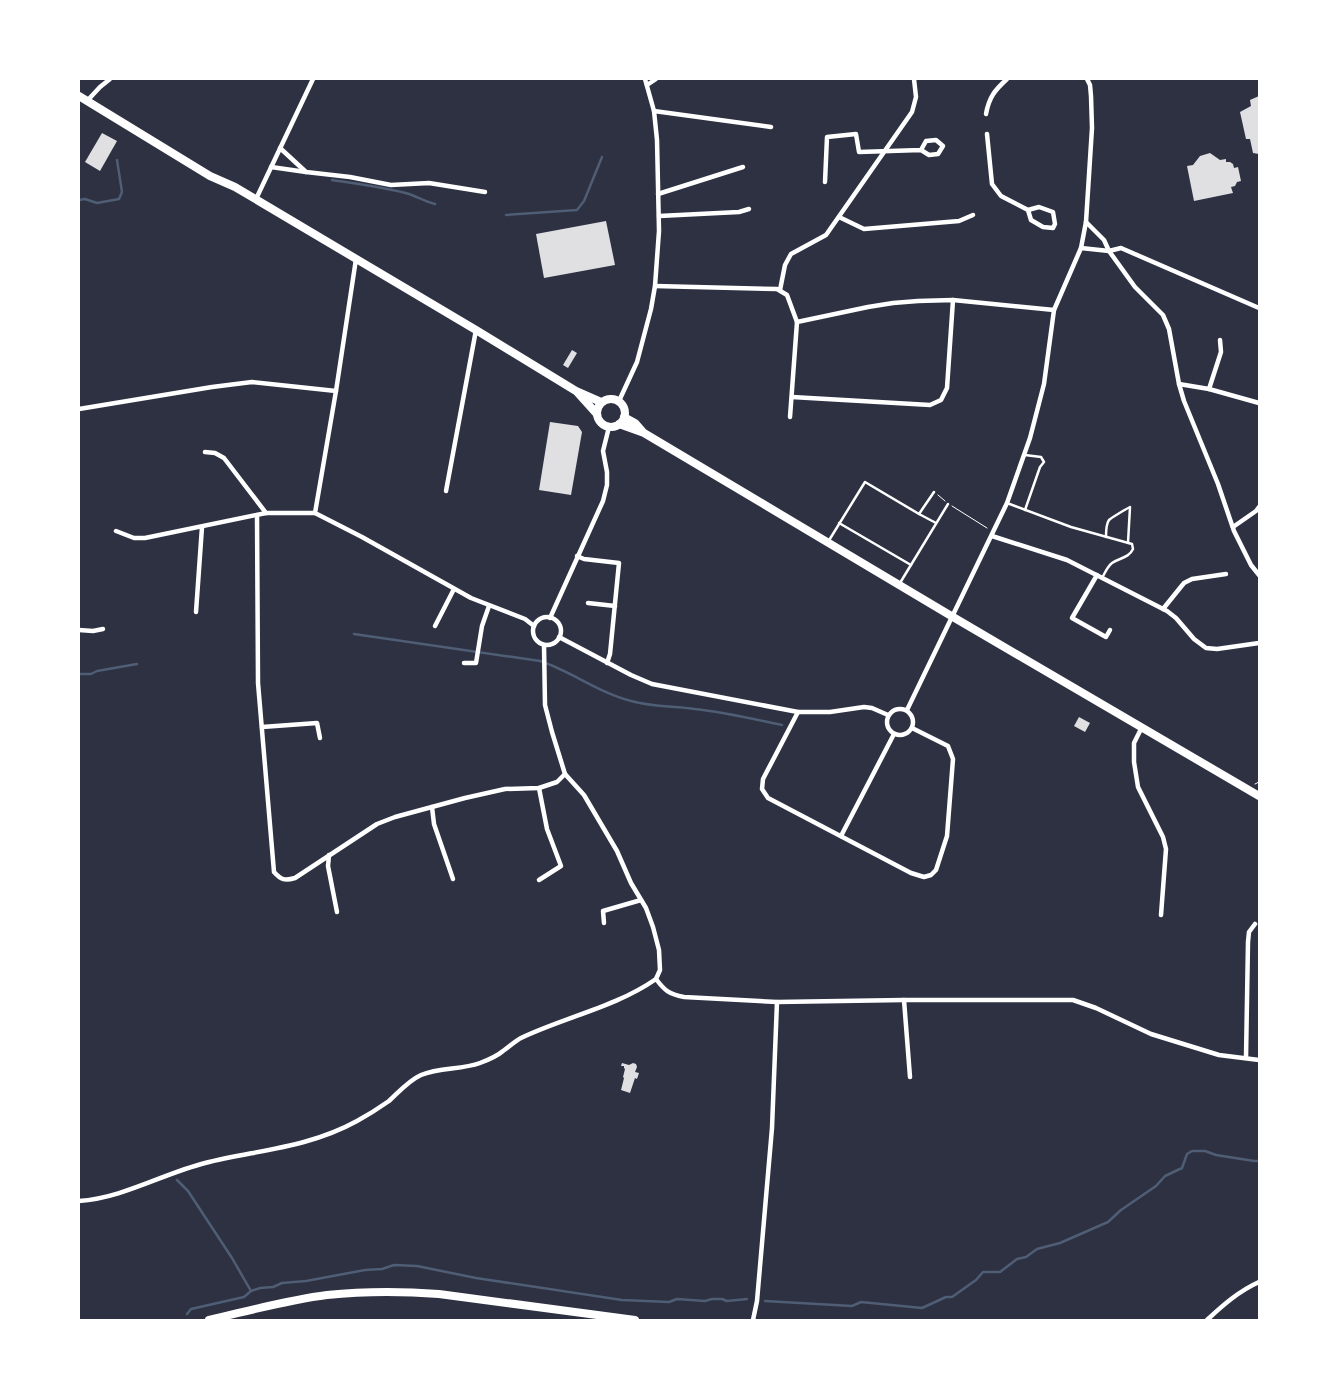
<svg xmlns="http://www.w3.org/2000/svg" width="1338" height="1399" font-family="'Varela Round',sans-serif">
	<rect width="100%" height="100%" fill="#2d3142"/>
	<g fill="none" stroke-linecap="round" stroke-linejoin="round">
		<g stroke="#4f5d75" stroke-width="2.5">
			<path d="M332,180C358,184 384,187 409,194C418,197 426,202 435,204"/>
			<polyline points="79,200 85,199 97,203 119,199 122,192 117,160"/>
			<polyline points="506,215 577,210 584,201 602,157"/>
			<path d="M354,634L540,661C571,671 599,693 631,701C652,707 674,706 695,709C724,712 753,719 782,725"/>
			<polyline points="79,674 91,674 97,671 137,664"/>
			<polyline points="177,1180 188,1191 232,1258 251,1291"/>
			<polyline points="765,1301 852,1306 861,1302 922,1308 946,1297 952,1297 976,1280 983,1272 1000,1272 1017,1259 1026,1257 1037,1249 1060,1243 1108,1222 1121,1210 1156,1186 1165,1176 1182,1168 1187,1154 1192,1151 1205,1151 1216,1155 1254,1161 1259,1161"/>
			<polyline points="187,1314 191,1309 244,1297 251,1291 260,1288 273,1287 282,1283 306,1281 365,1270 382,1269 394,1265 417,1266 476,1278 622,1300 669,1302 677,1299 705,1301 712,1299 722,1299 727,1301 747,1299"/>
		</g>
	</g>
	<g fill="#e0e0e3">
		<polygon points="1259,96 1259,154 1253,153 1250,139 1246,139 1240,112 1251,106 1250,100"/>
		<polygon points="102,133 117,141 100,171 85,162"/>
		<polygon points="1210,153 1220,160 1226,159 1226,162 1230,162 1233,164 1234,168 1238,167 1241,181 1237,182 1235,186 1231,187 1233,193 1194,201 1187,166 1193,165 1200,156"/>
		<polygon points="606,221 615,265 544,278 536,234"/>
		<polygon points="572,350 577,353 568,368 563,365"/>
		<polygon points="550,422 578,426 582,432 571,495 539,490"/>
		<polygon points="1079,717 1090,723 1085,732 1074,726"/>
		<polygon points="622,1063 629,1065 633,1063 636,1064 637,1067 635,1072 639,1073 637,1079 635,1078 630,1093 621,1090 624,1078 623,1077 625,1069 624,1068 624,1066 621,1066"/>
	</g>
	<g fill="none" stroke-linecap="round" stroke-linejoin="round">
		<g stroke="#fff" stroke-width="1">
			<polyline points="938,495 945,501"/>
			<polyline points="952,506 987,528"/>
			<polyline points="1255,784 1259,782"/>
		</g>
		<g stroke="#fff" stroke-width="2.5">
			<polyline points="1025,455 1041,457 1044,462 1040,467 1025,510"/>
			<path d="M1007,503L1071,527L1132,544L1133,549C1129,558 1119,558 1112,563C1107,567 1105,573 1102,578"/>
			<polyline points="919,514 936,523"/>
			<polyline points="839,523 911,565"/>
			<path d="M1106,537C1106,532 1106,524 1109,520C1111,518 1126,509 1130,507L1128,543"/>
			<polyline points="828,542 865,482 919,514 934,492"/>
			<polyline points="900,583 948,504"/>
		</g>
		<g stroke="#fff" stroke-width="4.5">
			<polyline points="647,85 656,79"/>
			<polyline points="87,101 100,87 110,79"/>
			<polyline points="654,111 771,127"/>
			<path d="M986,114C989,97 995,90 1007,79"/>
			<polyline points="987,134 992,184 1001,196 1028,210 1031,220 1043,227 1053,228 1055,224 1053,212 1039,207 1028,210"/>
			<polyline points="280,148 306,172 350,177 391,185 429,183 485,192"/>
			<polyline points="271,167 306,172"/>
			<polyline points="825,182 827,137 856,134 859,152 921,150 929,155 938,154 943,146 936,140 926,141 921,150"/>
			<polyline points="658,194 743,167"/>
			<polyline points="256,199 313,79"/>
			<polyline points="659,216 739,212 749,209"/>
			<polyline points="839,217 864,229 959,221 973,215"/>
			<polyline points="1086,222 1104,240 1109,251 1135,287 1163,315 1169,329 1179,384 1184,401 1218,484 1234,531 1251,565 1259,575"/>
			<polyline points="1081,248 1109,251 1121,248 1259,308"/>
			<polyline points="356,259 336,391 315,513 362,537 471,598 525,619 534,626"/>
			<polyline points="655,286 777,289 787,295 797,322 868,307 893,303 918,301 953,300 1054,310"/>
			<polyline points="780,290 785,265 791,254 826,235 912,112 916,97 914,79"/>
			<polyline points="1179,384 1209,389 1259,403"/>
			<polyline points="1209,389 1221,352 1220,340"/>
			<polyline points="792,397 930,405 941,400 947,388 953,300"/>
			<polyline points="619,401 637,362 651,309 655,286 659,231 657,140 654,111 645,79"/>
			<polyline points="79,409 212,387 252,382 336,391"/>
			<polyline points="790,417 797,322"/>
			<polyline points="205,452 215,453 224,458 266,513"/>
			<polyline points="446,491 476,330"/>
			<path d="M257,515L258,683L274,872C281,880 285,881 295,878L377,824L395,817L465,798L505,789L539,788L557,782L565,774"/>
			<polyline points="1233,527 1256,511 1259,507"/>
			<polyline points="116,531 134,538 145,538 266,513 315,513"/>
			<polyline points="992,536 1067,560 1167,611 1176,618 1194,639 1206,648 1217,649 1259,643"/>
			<polyline points="577,556 584,559 619,563 610,654 607,663"/>
			<polyline points="1097,575 1072,618 1106,637 1110,630"/>
			<polyline points="588,603 615,606"/>
			<polyline points="1163,609 1184,583 1192,579 1226,574"/>
			<polyline points="196,612 202,527"/>
			<circle cx="547" cy="631" r="14"/>
			<polyline points="550,618 603,501 607,485 607,472 603,451 609,427"/>
			<polyline points="435,626 454,589"/>
			<polyline points="79,630 93,631 103,629"/>
			<polyline points="559,637 631,675 652,684 798,712 830,712 864,707 872,708 888,715"/>
			<polyline points="544,645 545,705 552,732 565,774 584,795 617,851 631,883 646,908 653,927 659,950 660,970 656,979"/>
			<polyline points="464,663 476,663 482,626 489,606"/>
			<circle cx="900" cy="722" r="13"/>
			<polyline points="907,710 1007,503 1030,438 1044,384 1054,310 1081,248 1086,222 1092,128 1091,96 1090,85 1087,79"/>
			<polyline points="798,712 763,779 762,789 768,798 911,873 924,877 931,875 936,870 947,836 953,759 948,746 912,728"/>
			<polyline points="262,727 317,723 320,738"/>
			<polyline points="1142,727 1134,743 1134,762 1138,787 1163,837 1166,849 1161,915"/>
			<polyline points="432,807 434,824 453,879"/>
			<polyline points="841,836 894,734"/>
			<polyline points="329,855 328,866 337,912"/>
			<polyline points="539,880 561,866 547,829 539,788"/>
			<polyline points="604,923 603,911 641,900"/>
			<polyline points="904,1000 910,1077"/>
			<polyline points="1246,1058 1248,942 1249,932 1255,924"/>
			<path d="M79,1201C123,1198 162,1174 205,1163C257,1150 308,1148 357,1121C368,1115 379,1108 389,1101C399,1092 408,1081 421,1075C440,1067 461,1070 480,1063C488,1060 496,1057 503,1051C509,1047 515,1041 521,1038C565,1017 616,1007 656,979C665,991 669,994 684,997L777,1002L904,1000H1073L1096,1008L1151,1034L1219,1055L1259,1060"/>
			<polyline points="753,1320 757,1301 772,1128 777,1002"/>
			<path d="M1207,1320C1223,1305 1239,1291 1259,1282"/>
		</g>
		<g stroke="#fff" stroke-width="8">
			<polyline points="79,96 210,176 235,187 476,330 576,391 601,402"/>
			<polyline points="578,393 596,413"/>
			<circle cx="611" cy="413" r="14"/>
			<polyline points="624,417 635,423 642,431"/>
			<polyline points="619,424 644,433 953,617 1259,796"/>
			<path d="M209,1320C248,1311 287,1300 327,1295C364,1291 401,1291 439,1294L635,1320"/>
		</g>
	</g>
	<rect width="1338" height="1399" fill="none" stroke="#ffffff" stroke-width="160"/>
</svg>
